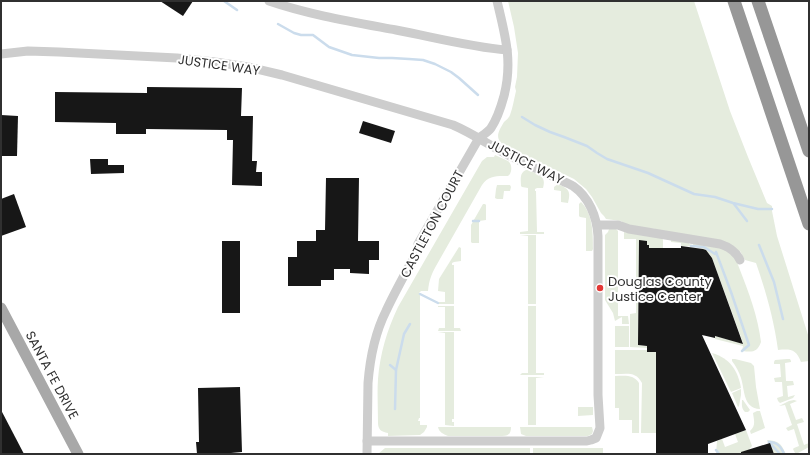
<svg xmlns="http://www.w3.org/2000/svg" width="810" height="455" font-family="Poppins,sans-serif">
	<rect width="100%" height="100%" fill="#fff"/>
	<g fill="#e5ecde">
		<path d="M508,1H694L730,111L748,157L767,203L772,206V211L777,236L809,338V364V361L801,362C796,349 791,349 778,350C774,320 766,292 756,263L745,260L740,251L657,230L656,229L628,226L621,221L606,219L604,216L601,213L592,197L586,189L574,179L505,146C494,139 498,132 504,122C506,120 509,118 510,115C513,107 514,99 516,91L515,87L517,77L518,53L514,27Z"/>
		<path d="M495,155L508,161C512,164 512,170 510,174L508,176C497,176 489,175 482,185L436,266C431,275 429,281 428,291H421L419,293V295H420V418H419L418,421H420V425H427V427L424,432L420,435L388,436V433C381,432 378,429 378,423C378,408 377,394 378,379C380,354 387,330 398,307L482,161L487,157H494Z"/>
		<path d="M526,170H529C538,175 547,176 543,188H537L535,189V191H536L537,232H544V234H520V232L528,231V188L522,187L521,186C521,180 519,173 526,170Z"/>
		<path d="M558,184C569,189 571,191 568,203L561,202V191L554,190V187Z"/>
		<polygon points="497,185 510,185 511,187 510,191 504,191 503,199 497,199 495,198 496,189"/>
		<path d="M581,202C593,214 593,233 593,249L592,251H586V218L580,217L579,216V204Z"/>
		<polygon points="483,204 485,204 486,205 486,220 479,221 479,243 472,243 471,242 471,225"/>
		<polygon points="609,229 616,229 618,231 618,316 628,316 629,324 622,324 622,317 620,318 615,321 613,313 605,300 605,235 608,232"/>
		<polygon points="624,232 662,238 663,240 663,248 649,248 649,245 647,245 647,241 639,241 638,345 647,346 647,348 630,347 630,314 636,313 636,239 624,239"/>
		<polygon points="520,235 536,235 536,304 528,304 528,236"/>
		<path d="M671,238L689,241V244L693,245V242C702,243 727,248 732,253C736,258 738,265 740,270C749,293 758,317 761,342C757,353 752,352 742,351L743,346L715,339V336L743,343L712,258C705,245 694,247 681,246V243L671,242Z"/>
		<polygon points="459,247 461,248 461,261 454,262 452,263 452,265 454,265 454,304 438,304 439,302 445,302 445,292 438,291 439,279"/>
		<polygon points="438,306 454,306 454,328 460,328 461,331 438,331 439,328 445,328 445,307 438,307"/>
		<polygon points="528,306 536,306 536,373 544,373 544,375 520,375 522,373 528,373"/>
		<rect x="615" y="326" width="14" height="21"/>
		<polygon points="438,332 454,332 454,419 452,419 452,422 454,422 454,426 445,425 445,333"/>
		<path d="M615,350H647L656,352V433H641L642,383C636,371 627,374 615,374Z"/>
		<path d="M712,353C730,358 738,371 741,388L731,392Z"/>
		<path d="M732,359H735L751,363L754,366L756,387L760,409C743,408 745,391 741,378C739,372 736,366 732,361Z"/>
		<polygon points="787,359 790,359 791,361 791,362 785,363 786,381 793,381 794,385 787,386 788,397 795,395 793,398 780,403 778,401 777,398 783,396 782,382 775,382 774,378 781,377 780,364 774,364 774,362 775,360"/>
		<path d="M615,376C625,376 633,374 639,383V433H632V420H619V408H615Z"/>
		<polygon points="520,377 544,377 536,378 536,425 528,425 528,377"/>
		<polygon points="741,389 741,395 739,406 738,407 732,393"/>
		<path d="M742,400H743L750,410L748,412H745C741,408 742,404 742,400Z"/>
		<polygon points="794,400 797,401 790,404 796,420 802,418 804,422 797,424 804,445 809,443 809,447 798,453 795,453 793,449 794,448 799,446 794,429 788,431 786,428 792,425 785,405 779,406 789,401"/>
		<polygon points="578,407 593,407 593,415 578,416"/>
		<path d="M757,411H760L765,428L751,434L750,431C756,426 754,420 753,413Z"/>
		<path d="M438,427H511C511,433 509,436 502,436H448C443,434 439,432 438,427Z"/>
		<polygon points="520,427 592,427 593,431 592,434 588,436 526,436 521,434"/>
		<polygon points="746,430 752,446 745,454 716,454 717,441 722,439 725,447 738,442 735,434"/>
		<path d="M767,440C780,441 781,444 786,454H774Z"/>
		<polygon points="385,448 530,448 530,454 378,454"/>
		<rect x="533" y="448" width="70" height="6"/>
	</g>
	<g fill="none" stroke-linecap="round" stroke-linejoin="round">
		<g stroke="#cbdcec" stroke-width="2.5">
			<polyline points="224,1 237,10"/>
			<polyline points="278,24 294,33 301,35 313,35 329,47 352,55 379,58 392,58 409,59 423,60 435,64 451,72 459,78 478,95"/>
			<polyline points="522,117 535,125 550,132 564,137 587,146 597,153 607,159 648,173 694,194 715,197 733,203 758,209 772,209"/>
			<polyline points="734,204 747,221"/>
			<polyline points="473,221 479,221"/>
			<polyline points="759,245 774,282 783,319"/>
			<polyline points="691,246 704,247 715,254 716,253"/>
			<polyline points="716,252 731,292 749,345 742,351"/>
			<polyline points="420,294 438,303"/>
			<polyline points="390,365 396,370 395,409"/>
			<polyline points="396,370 404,334 410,324"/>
			<path d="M769,442C777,442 781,446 784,454"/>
			<polyline points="769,442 780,454"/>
			<polyline points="716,450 719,454"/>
		</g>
	</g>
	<g fill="#171717">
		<polygon points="160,1 193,1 183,16"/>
		<polygon points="147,87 242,88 241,116 253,116 252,161 257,161 256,172 262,172 262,186 232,185 233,140 227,140 227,130 146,129 146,134 116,134 116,123 55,122 55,92 147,93"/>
		<polygon points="1,115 18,116 17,156 1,156"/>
		<polygon points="363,121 395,131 391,143 359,133"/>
		<polygon points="90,159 108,159 108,165 124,165 124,173 91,174"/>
		<polygon points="326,178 359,178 358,241 379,241 379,260 369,260 369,274 350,273 350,269 334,269 334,280 321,280 321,286 288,286 288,257 297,257 297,241 316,241 316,230 325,230"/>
		<polygon points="14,194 26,227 1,236 1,199"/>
		<polygon points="639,240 647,241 647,245 649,245 649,248 681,248 681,246 703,249 706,250 712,258 743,344 715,336 715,338 702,335 746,430 708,444 708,454 656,454 656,352 647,352 647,346 638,345"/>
		<rect x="222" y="241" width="18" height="72"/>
		<polygon points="240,387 242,452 220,454 197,454 196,442 199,442 198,388"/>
		<polygon points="1,410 24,454 1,454"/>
		<polygon points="770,443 774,454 741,454 741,452"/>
	</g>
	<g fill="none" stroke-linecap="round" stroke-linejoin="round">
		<g stroke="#cdcdcd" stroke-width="9">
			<path d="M269,1C310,15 353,22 396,30C433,37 470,47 507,50"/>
			<path d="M1,54L28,51L59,52L177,58L215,62L248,67L282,75L453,125C474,134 492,147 512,157C527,164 541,171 556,178C561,181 568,183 573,186C589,197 597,217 598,236V395L600,428L596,438L591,440L587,441H367"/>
			<path d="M597,225H618L629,229L720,244C729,247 736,251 740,260"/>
			<path d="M367,454L368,383C370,358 375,333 386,311C392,298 399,285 406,272C410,263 418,255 418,244L479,138C483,135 488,132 491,128C497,119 501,107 504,96C513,61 505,35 497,1"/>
		</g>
		<polyline stroke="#a8a8a8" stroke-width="11" points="1,308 78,454"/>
		<g stroke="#979797" stroke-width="13">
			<polyline points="734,1 809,224"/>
			<polyline points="758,1 809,151"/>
		</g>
	</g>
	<circle fill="#e33836" stroke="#fff" stroke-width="1.5" cx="600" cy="288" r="4"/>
	<g text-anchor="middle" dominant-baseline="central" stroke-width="4" stroke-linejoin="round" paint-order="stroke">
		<g font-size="13" fill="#303030" stroke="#fff">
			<text transform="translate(219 65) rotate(8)">JUSTICE WAY</text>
			<text transform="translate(526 162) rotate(27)">JUSTICE WAY</text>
			<text transform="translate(432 224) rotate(-62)">CASTLETON COURT</text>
			<text transform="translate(52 375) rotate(62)">SANTA FE DRIVE</text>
		</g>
		<g font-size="13" fill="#303030" stroke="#fff" text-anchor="start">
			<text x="608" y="281">Douglas County<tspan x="608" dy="15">Justice Center</tspan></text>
		</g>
	</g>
	<rect width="810" height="455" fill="none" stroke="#303030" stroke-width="4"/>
</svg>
